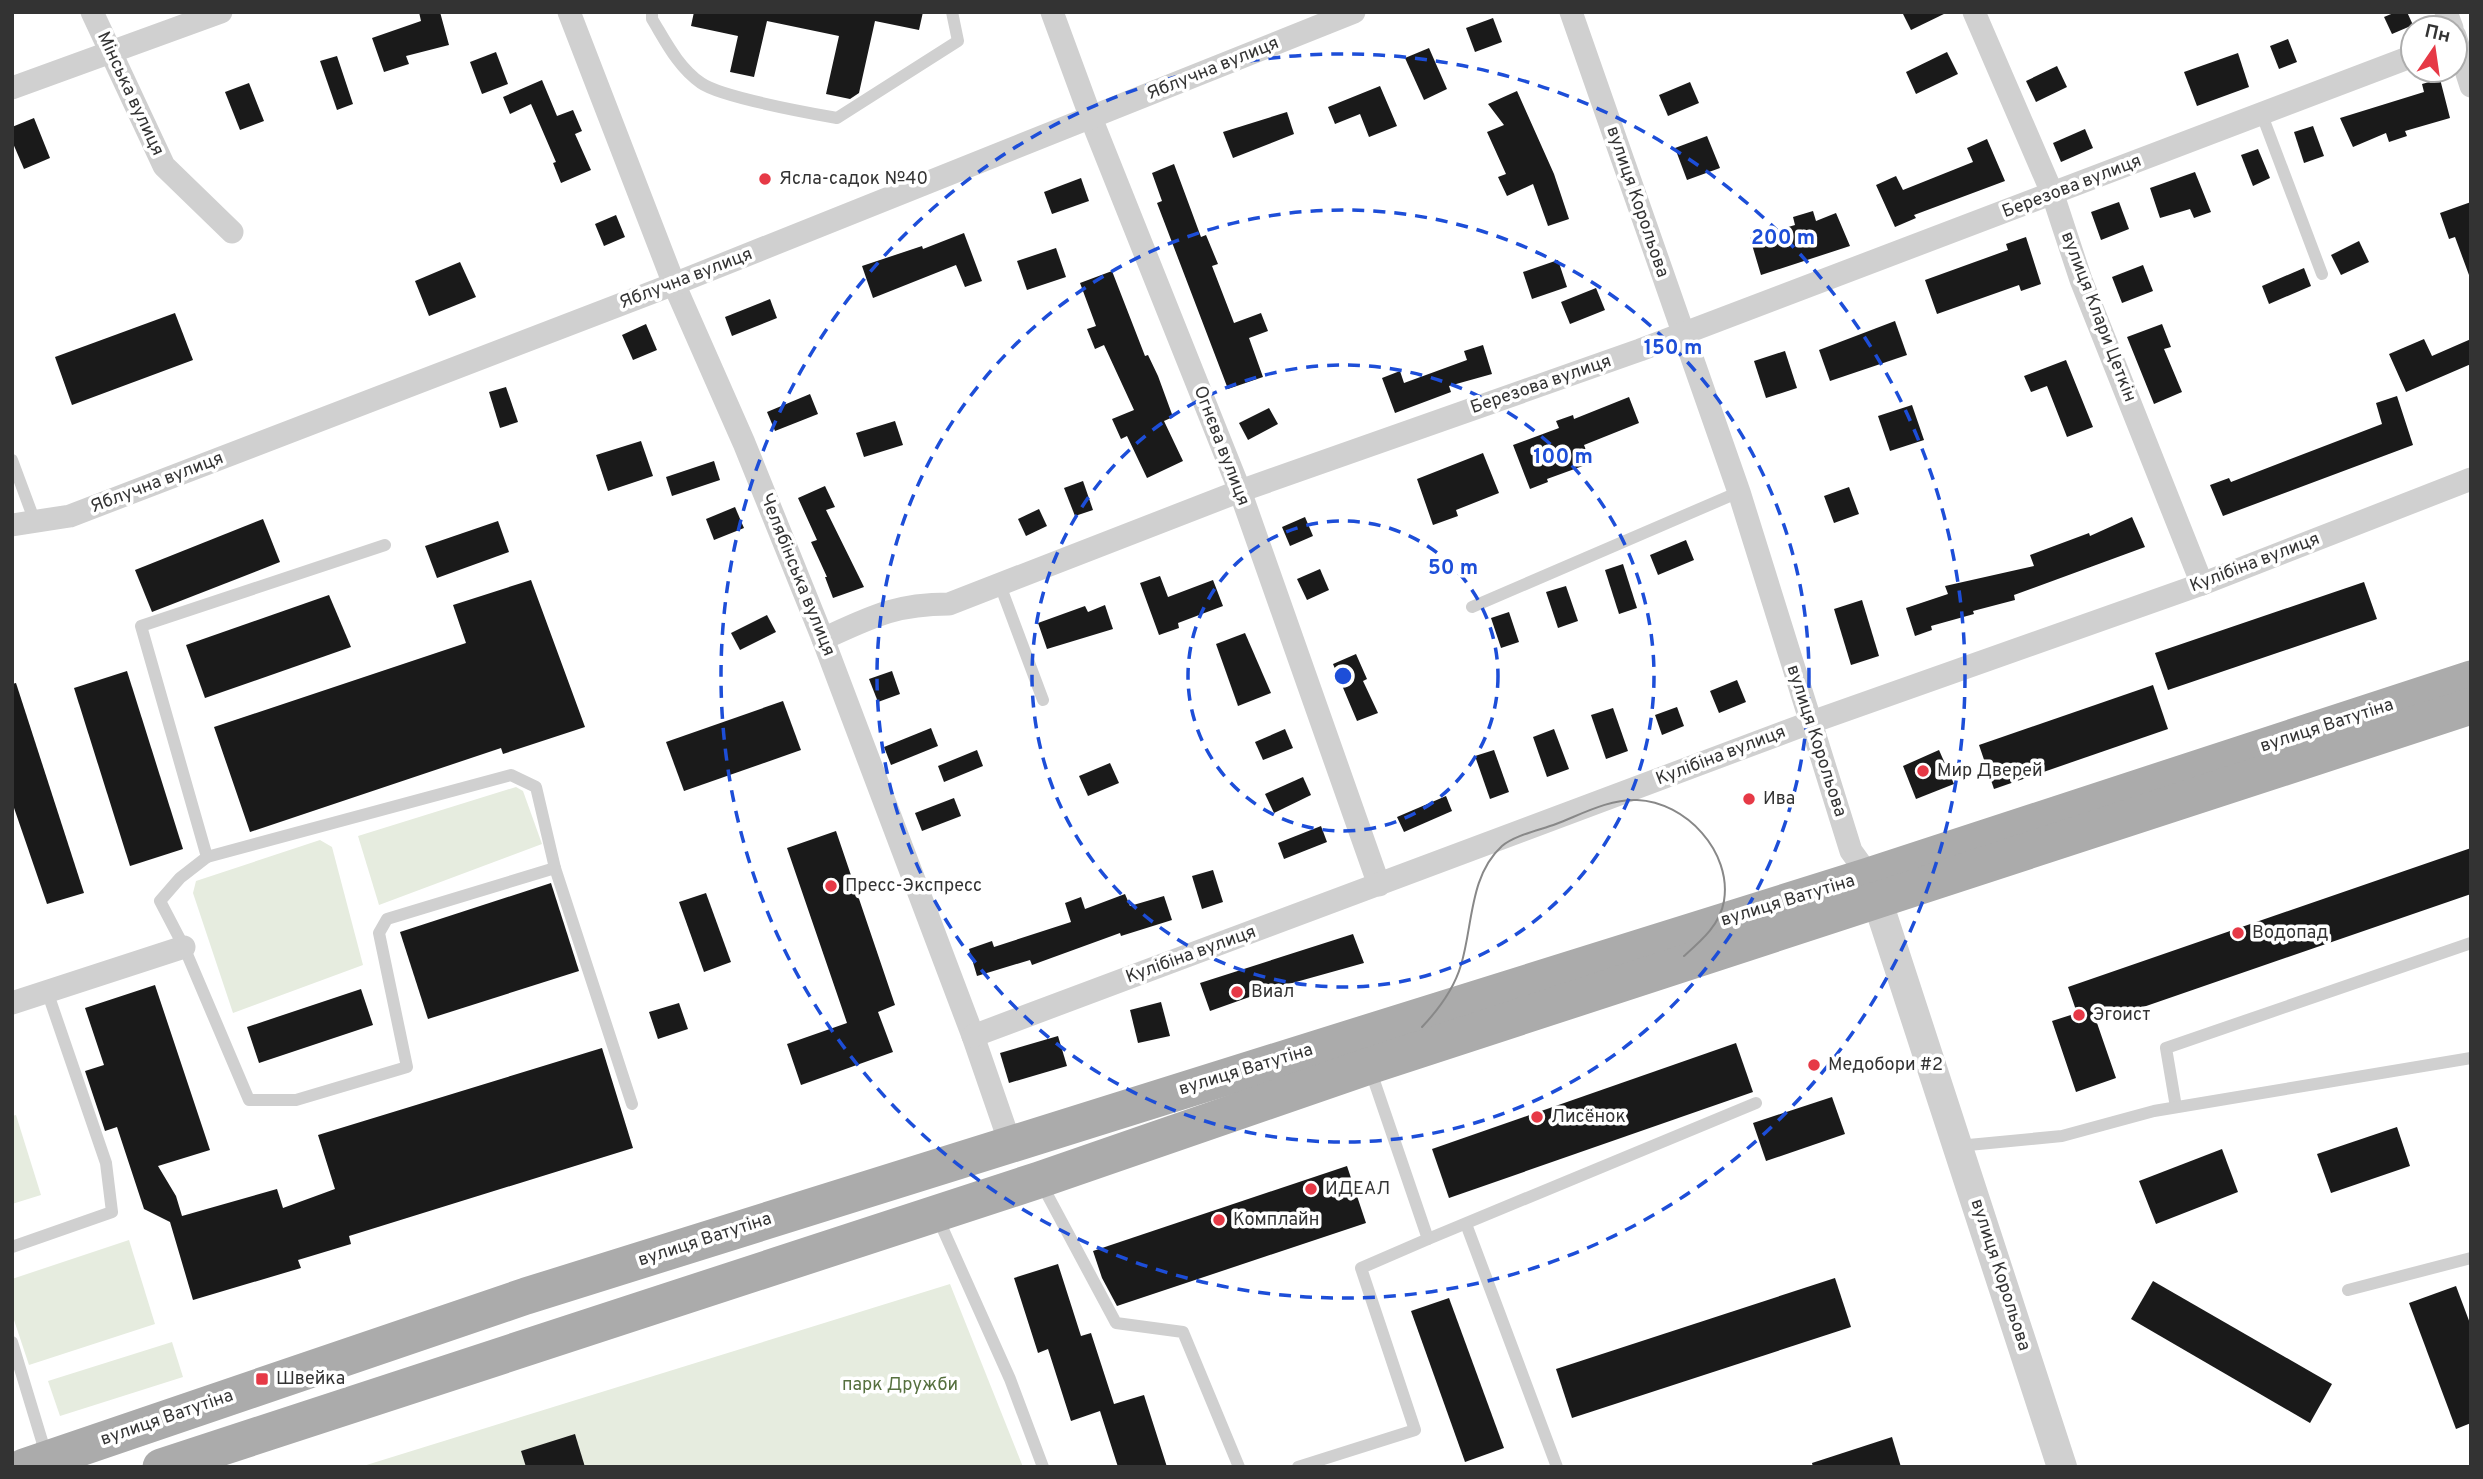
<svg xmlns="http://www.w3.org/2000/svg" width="2483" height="1479" font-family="Overpass,sans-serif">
	<rect width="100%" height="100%" fill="#fff"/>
	<g fill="#e6ecdf">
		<polygon points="516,787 523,791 542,844 379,905 358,836"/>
		<polygon points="320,840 332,847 363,965 233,1013 193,893 196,881"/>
		<polygon points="16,1115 41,1195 12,1204 12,1116"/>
		<polygon points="129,1240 155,1324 29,1365 12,1314 12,1279"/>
		<polygon points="950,1284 1023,1467 360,1467"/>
		<polygon points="172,1342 183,1377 60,1416 48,1381"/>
	</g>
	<g fill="#1a1a1a">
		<polygon points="419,12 440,12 449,45 406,56 409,64 384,72 372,38 421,21"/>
		<polygon points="694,12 923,12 919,30 875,21 859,93 850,99 826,94 839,36 767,21 754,77 730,72 738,36 691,26"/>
		<polygon points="1902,12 1948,12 1911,30"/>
		<polygon points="2396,12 2407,12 2413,25 2392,34 2384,17"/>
		<polygon points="1493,18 1502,42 1475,52 1466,28"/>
		<polygon points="2288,39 2297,62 2279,69 2270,46"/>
		<polygon points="1429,48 1447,89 1424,100 1405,58"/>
		<polygon points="496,52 508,84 482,94 470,62"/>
		<polygon points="1947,52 1958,74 1916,94 1906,72"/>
		<polygon points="2238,53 2249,87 2197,106 2184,72"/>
		<polygon points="337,56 353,104 337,110 320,61"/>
		<polygon points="2057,66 2067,87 2036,102 2026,81"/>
		<polygon points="2440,79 2450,118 2405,131 2407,136 2389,142 2386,133 2353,147 2340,118 2424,92 2422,84"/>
		<polygon points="542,80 557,116 573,110 582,131 575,134 591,170 561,183 553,163 556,162 531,104 510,114 503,97"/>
		<polygon points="1690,82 1699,103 1668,116 1659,95"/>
		<polygon points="249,83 264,121 240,130 225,92"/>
		<polygon points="1380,86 1397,126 1369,137 1360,114 1335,124 1328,107"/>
		<polygon points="1517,91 1554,174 1569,219 1548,226 1533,184 1507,196 1498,177 1506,174 1487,132 1504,125 1488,104"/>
		<polygon points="1287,112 1294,134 1233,158 1223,132"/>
		<polygon points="34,118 50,158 24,169 12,141 12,127"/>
		<polygon points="2313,126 2324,156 2304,163 2294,132"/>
		<polygon points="2085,129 2093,148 2061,162 2053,143"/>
		<polygon points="1707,136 1720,168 1687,180 1675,148"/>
		<polygon points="1987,139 2005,181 1914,215 1916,218 1895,227 1876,185 1896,176 1903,190 1973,162 1967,148"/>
		<polygon points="2258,149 2270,178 2253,186 2241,155"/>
		<polygon points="1174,164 1201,237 1206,235 1218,264 1212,266 1234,323 1261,313 1268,331 1249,338 1263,377 1228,389 1157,203 1162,201 1152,173"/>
		<polygon points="2195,172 2211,212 2194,218 2190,209 2160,218 2150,188"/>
		<polygon points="1081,178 1089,201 1052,214 1044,192"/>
		<polygon points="2119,202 2129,229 2101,240 2091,212"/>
		<polygon points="2471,202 2471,274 2469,275 2455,237 2449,239 2440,213"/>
		<polygon points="1813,211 1816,221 1836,213 1850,246 1761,275 1750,238 1795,225 1793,217"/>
		<polygon points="616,215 625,237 604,246 595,224"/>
		<polygon points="964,233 982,281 965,287 956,265 873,298 862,266 922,246 923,249"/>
		<polygon points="2026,237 2041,284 2021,291 2019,285 1937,314 1925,280 2008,250 2006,244"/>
		<polygon points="2359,241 2369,262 2341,275 2331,255"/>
		<polygon points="1056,248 1066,277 1027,290 1017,261"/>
		<polygon points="1558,260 1567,287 1532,299 1523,272"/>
		<polygon points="460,262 476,297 429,316 415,281"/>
		<polygon points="2143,265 2153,291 2122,303 2112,277"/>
		<polygon points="2304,268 2311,286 2269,304 2262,286"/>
		<polygon points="1112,271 1145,356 1148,355 1158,376 1173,417 1164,421 1183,461 1147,478 1127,436 1121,439 1112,419 1134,410 1104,345 1095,349 1087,329 1096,326 1080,283"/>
		<polygon points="1596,288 1605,310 1570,324 1561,302"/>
		<polygon points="770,299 777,318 732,336 725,317"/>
		<polygon points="175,313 193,360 72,405 55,357"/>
		<polygon points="1895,321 1907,355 1830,381 1819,350"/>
		<polygon points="646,324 657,350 633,360 622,335"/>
		<polygon points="2162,324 2171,347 2164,349 2182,392 2154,404 2127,337"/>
		<polygon points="2424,339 2432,356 2471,339 2471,364 2406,392 2389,354"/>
		<polygon points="1483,345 1492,374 1449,386 1451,392 1395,413 1382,378 1400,371 1404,383 1467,360 1464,351"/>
		<polygon points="1785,351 1797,388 1766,398 1754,361"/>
		<polygon points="2066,360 2093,427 2067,437 2047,386 2031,392 2024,376"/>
		<polygon points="506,387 518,422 500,428 489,392"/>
		<polygon points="810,394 818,414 775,431 767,412"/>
		<polygon points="2397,396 2413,445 2223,516 2210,485 2229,478 2231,482 2382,424 2376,403"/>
		<polygon points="1629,397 1639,423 1584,445 1591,463 1547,479 1548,482 1530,489 1513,445 1559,428 1556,421 1573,415 1574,419"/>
		<polygon points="1912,405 1924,440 1890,451 1878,416"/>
		<polygon points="1269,408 1278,424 1248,440 1239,423"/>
		<polygon points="895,421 903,445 864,457 856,433"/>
		<polygon points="641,441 653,476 608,491 596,455"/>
		<polygon points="1483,453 1499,493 1456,510 1458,516 1433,525 1417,479"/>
		<polygon points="714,461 720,480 672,496 666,477"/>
		<polygon points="1083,481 1093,510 1075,516 1064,488"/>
		<polygon points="825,486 835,507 826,510 864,587 833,598 825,577 827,577 811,542 817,540 798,498"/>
		<polygon points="1849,487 1859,514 1834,523 1824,496"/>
		<polygon points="735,507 744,528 714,540 706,519"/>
		<polygon points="1039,509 1047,526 1026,536 1018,519"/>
		<polygon points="1305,517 1313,536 1290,546 1282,527"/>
		<polygon points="2132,517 2145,547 2014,595 2015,600 1973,611 1974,614 1931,626 1932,630 1915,636 1906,608 1948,594 1945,586 2034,566 2030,555 2089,533 2090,536"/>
		<polygon points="263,519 280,562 152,612 135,570"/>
		<polygon points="498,521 509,552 437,578 425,546"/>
		<polygon points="1686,540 1694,560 1658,575 1650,555"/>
		<polygon points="1623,564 1637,608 1619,614 1605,570"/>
		<polygon points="1320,569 1329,590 1307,600 1297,579"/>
		<polygon points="1160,576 1168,597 1213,580 1223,606 1178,623 1179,628 1159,635 1140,583"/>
		<polygon points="531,580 585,727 503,754 501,748 250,832 214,727 466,643 453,605"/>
		<polygon points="2364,582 2377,619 2168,690 2155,653"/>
		<polygon points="1566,586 1578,621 1558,628 1546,592"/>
		<polygon points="329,595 351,647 205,698 186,645"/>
		<polygon points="1862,600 1879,656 1851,665 1834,609"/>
		<polygon points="1105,605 1113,629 1047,649 1038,623 1085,606 1088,612"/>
		<polygon points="1509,612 1519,642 1501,648 1491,618"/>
		<polygon points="767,615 776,632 740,650 731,633"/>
		<polygon points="1245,633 1271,693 1238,706 1216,644"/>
		<polygon points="1356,654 1367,679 1363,681 1378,713 1357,721 1333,664"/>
		<polygon points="127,671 183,849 130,866 74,688"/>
		<polygon points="892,671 900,694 878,702 869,679"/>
		<polygon points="1737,680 1746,702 1719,713 1710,691"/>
		<polygon points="16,683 84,893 47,904 12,802 12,684"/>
		<polygon points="2153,685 2168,729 1994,789 1979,745"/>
		<polygon points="783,701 801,750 684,791 666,742"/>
		<polygon points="1677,707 1684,726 1662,735 1655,715"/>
		<polygon points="1613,708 1628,751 1606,759 1591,715"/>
		<polygon points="931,728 938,746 891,765 884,747"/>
		<polygon points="1285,729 1293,748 1263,760 1255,742"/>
		<polygon points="1554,729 1569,769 1547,777 1533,737"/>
		<polygon points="977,750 983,766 944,782 938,766"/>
		<polygon points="1494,750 1509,792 1490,799 1475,756"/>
		<polygon points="1939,750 1954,784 1916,799 1903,766"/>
		<polygon points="1110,763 1119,783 1088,796 1079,776"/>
		<polygon points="1303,777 1311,795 1274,813 1265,794"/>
		<polygon points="1446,796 1452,811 1404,832 1397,817"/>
		<polygon points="954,798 961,816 922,831 915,813"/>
		<polygon points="1321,826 1327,842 1284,859 1278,843"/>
		<polygon points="836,831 895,1005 878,1012 893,1052 801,1085 787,1044 847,1023 787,848"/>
		<polygon points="2471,848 2471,894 2097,1023 2116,1078 2076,1092 2052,1021 2077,1013 2068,987"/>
		<polygon points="1213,870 1223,902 1202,909 1192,876"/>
		<polygon points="551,883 579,971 428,1019 400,932"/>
		<polygon points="706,893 731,962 704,972 679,902"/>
		<polygon points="1125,894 1130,906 1164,896 1172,920 1121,936 1120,933 1032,965 1030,960 977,976 969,949 992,941 994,947 1071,922 1065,903 1081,897 1085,909"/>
		<polygon points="1353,934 1364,963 1278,987 1210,1011 1200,983"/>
		<polygon points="155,985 210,1150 158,1166 176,1196 182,1216 277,1189 283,1208 335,1189 318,1135 602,1048 633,1148 349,1236 351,1244 298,1260 301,1268 193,1300 170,1222 144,1209 117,1127 105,1131 85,1071 104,1065 85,1008"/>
		<polygon points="361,989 373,1025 259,1063 247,1027"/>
		<polygon points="1161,1002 1170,1036 1138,1043 1130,1010"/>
		<polygon points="679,1003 688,1029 658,1039 649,1012"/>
		<polygon points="1058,1036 1067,1066 1009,1083 1000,1053"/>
		<polygon points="1736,1043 1753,1092 1449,1198 1432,1149"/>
		<polygon points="1832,1097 1845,1134 1766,1161 1753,1123"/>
		<polygon points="2397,1127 2410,1166 2331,1193 2317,1154"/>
		<polygon points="2222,1149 2238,1192 2156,1224 2139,1181"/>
		<polygon points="1347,1166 1366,1223 1117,1306 1102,1278 1093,1251"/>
		<polygon points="1058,1264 1081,1336 1091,1333 1114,1404 1144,1395 1167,1467 1118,1467 1100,1411 1071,1421 1048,1349 1038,1353 1014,1278"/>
		<polygon points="1835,1278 1851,1327 1572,1418 1556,1369"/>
		<polygon points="2153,1281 2332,1384 2310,1423 2131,1319"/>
		<polygon points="2456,1286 2471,1326 2471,1423 2456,1429 2409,1303"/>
		<polygon points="1449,1298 1504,1448 1465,1462 1411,1311"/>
		<polygon points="575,1434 585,1467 526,1467 521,1451"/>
		<polygon points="1892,1437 1901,1467 1813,1467 1812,1463"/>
	</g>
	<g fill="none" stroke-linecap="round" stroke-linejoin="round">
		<g stroke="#d0d0d0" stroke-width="12">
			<path d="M652,12V19C666,42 678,67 701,83C721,97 809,113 837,118L958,41L952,12"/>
			<polyline points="2262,115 2322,274"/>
			<polyline points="12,460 35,522"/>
			<polyline points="385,545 141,626 207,857 180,878 160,901 184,947 249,1100 296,1100 407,1067 379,933 387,919 555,868"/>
			<polyline points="1000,585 1043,700"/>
			<polyline points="1472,607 1739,492"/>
			<polyline points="207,857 511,775 536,787 555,868 632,1104"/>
			<polyline points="2176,1107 2166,1048 2471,943"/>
			<polyline points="1958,1146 2062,1136 2154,1111 2471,1058"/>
			<polyline points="1041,1183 1116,1323 1183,1332 1239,1467"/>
			<polyline points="937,1216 1010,1379 1043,1467"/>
			<polyline points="1466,1224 1557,1467"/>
			<polyline points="1428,1239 1756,1103"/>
			<polyline points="12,1247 112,1212 106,1163 47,991"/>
			<polyline points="2348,1290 2471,1258"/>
			<polyline points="12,1342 42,1441 43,1456"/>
			<polyline points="1298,1467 1415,1430 1361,1268 1428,1239 1370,1069"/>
		</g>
		<g stroke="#d0d0d0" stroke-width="23">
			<polyline points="92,12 164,166 232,232"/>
			<polyline points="569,12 674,284 744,443 823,639 973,1036 1010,1143"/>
			<polyline points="1052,12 1091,118 1240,491 1379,885"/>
			<polyline points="1571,12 1739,492 1851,851 1869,876"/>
			<polyline points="1974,12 2053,195 2081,280 2202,584"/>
			<polyline points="2446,12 2452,28"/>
			<polyline points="2455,36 2471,86"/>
			<polyline points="12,88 221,12"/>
			<polyline points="12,525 70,516 674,284 1354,12"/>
			<path d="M823,639C871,617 895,604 949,604L1240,491L1640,350L2413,56"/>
			<polyline points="12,1003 184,947"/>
			<polyline points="973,1036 1809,723 2202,584 2471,479"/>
		</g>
		<polyline stroke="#d0d0d0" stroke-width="30" points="1870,878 2062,1467"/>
		<g stroke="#ababab" stroke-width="37">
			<polyline points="24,1467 526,1296 1869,876 2471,679"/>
			<polyline points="161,1467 1039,1180 1369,1066 2471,706"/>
		</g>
		<path stroke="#888" stroke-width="2" d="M1422,1027C1439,1009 1454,989 1461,965C1473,926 1469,876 1502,846C1515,835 1540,830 1556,824C1582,814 1609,799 1637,800C1686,802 1732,852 1724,901C1720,925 1701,941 1684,956"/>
	</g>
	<g fill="none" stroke="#1d4ed8" stroke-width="3.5" stroke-dasharray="12 9">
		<circle cx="1343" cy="676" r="155"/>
		<circle cx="1343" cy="676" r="311"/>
		<circle cx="1343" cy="676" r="466"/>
		<circle cx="1343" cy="676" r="622"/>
	</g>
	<g fill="#e63946" stroke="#fff" stroke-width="2.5">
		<circle cx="765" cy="179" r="7"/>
		<circle cx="1923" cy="771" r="7"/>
		<circle cx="1749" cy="799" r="7"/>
		<circle cx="831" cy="886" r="7"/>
		<circle cx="2238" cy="933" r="7"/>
		<circle cx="1237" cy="992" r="7"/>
		<circle cx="2079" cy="1015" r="7"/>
		<circle cx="1814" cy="1065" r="7"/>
		<circle cx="1537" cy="1117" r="7"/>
		<circle cx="1311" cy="1189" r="7"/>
		<circle cx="1219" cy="1220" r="7"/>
		<rect x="255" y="1372" width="14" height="14" rx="3.5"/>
	</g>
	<g text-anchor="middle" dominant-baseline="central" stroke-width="7" stroke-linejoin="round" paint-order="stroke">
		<g font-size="18" fill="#333" stroke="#fff">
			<text transform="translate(1213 69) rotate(-22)">Яблучна вулиця</text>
			<text transform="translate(130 94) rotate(65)">Мінська вулиця</text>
			<text transform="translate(2072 187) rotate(-21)">Березова вулиця</text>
			<text transform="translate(1637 202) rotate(71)">вулиця Корольова</text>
			<text transform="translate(686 279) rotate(-21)">Яблучна вулиця</text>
			<text transform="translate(2098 317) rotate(69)">вулиця Клари Цеткін</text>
			<text transform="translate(1541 385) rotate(-19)">Березова вулиця</text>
			<text transform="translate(1221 446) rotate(69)">Огнєва вулиця</text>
			<text transform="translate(157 483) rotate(-21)">Яблучна вулиця</text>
			<text transform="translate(2255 563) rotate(-21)">Кулібіна вулиця</text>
			<text transform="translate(797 575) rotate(68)">Челябінська вулиця</text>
			<text transform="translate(2327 726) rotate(-18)">вулиця Ватутіна</text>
			<text transform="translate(1816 741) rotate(72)">вулиця Корольова</text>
			<text transform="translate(1721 756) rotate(-21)">Кулібіна вулиця</text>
			<text transform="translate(1788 901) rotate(-17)">вулиця Ватутіна</text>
			<text transform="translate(1191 955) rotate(-20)">Кулібіна вулиця</text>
			<text transform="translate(1246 1070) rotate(-17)">вулиця Ватутіна</text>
			<text transform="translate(705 1240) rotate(-18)">вулиця Ватутіна</text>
			<text transform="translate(2000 1275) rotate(72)">вулиця Корольова</text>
			<text transform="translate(167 1418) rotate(-19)">вулиця Ватутіна</text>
		</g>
		<g font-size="18" fill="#333" stroke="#fff" text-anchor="start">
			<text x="779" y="179">Ясла-садок №40</text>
			<text x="1937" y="771">Мир Дверей</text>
			<text x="1763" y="799">Ива</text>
			<text x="845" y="886">Пресс-Экспресс</text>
			<text x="2252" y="933">Водопад</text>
			<text x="1251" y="992">Виал</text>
			<text x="2093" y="1015">Эгоист</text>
			<text x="1828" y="1065">Медобори #2</text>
			<text x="1551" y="1117">Лисёнок</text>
			<text x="1325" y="1189">ИДЕАЛ</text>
			<text x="1233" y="1220">Комплайн</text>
			<text x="276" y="1379">Швейка</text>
		</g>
		<g font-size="18" fill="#56703f" stroke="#fff">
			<text x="900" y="1385">парк Дружби</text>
		</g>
	</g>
	<circle cx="1343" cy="676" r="10" fill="#1d4ed8" stroke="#fff" stroke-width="3.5"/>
	<g font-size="21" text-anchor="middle" font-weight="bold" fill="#1d4ed8" stroke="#fff" stroke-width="7" stroke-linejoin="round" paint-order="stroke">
		<text x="1783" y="244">200 m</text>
		<text x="1673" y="354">150 m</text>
		<text x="1563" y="463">100 m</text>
		<text x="1453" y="574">50 m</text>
	</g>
	<rect width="2483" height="1479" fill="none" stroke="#333333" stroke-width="28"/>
	<g transform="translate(2434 49) rotate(13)"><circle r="33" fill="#ffffff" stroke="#adadad" stroke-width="2"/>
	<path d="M0-5L12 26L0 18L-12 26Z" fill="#e63946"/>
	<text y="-10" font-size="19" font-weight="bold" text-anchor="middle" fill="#333333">Пн</text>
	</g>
</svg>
